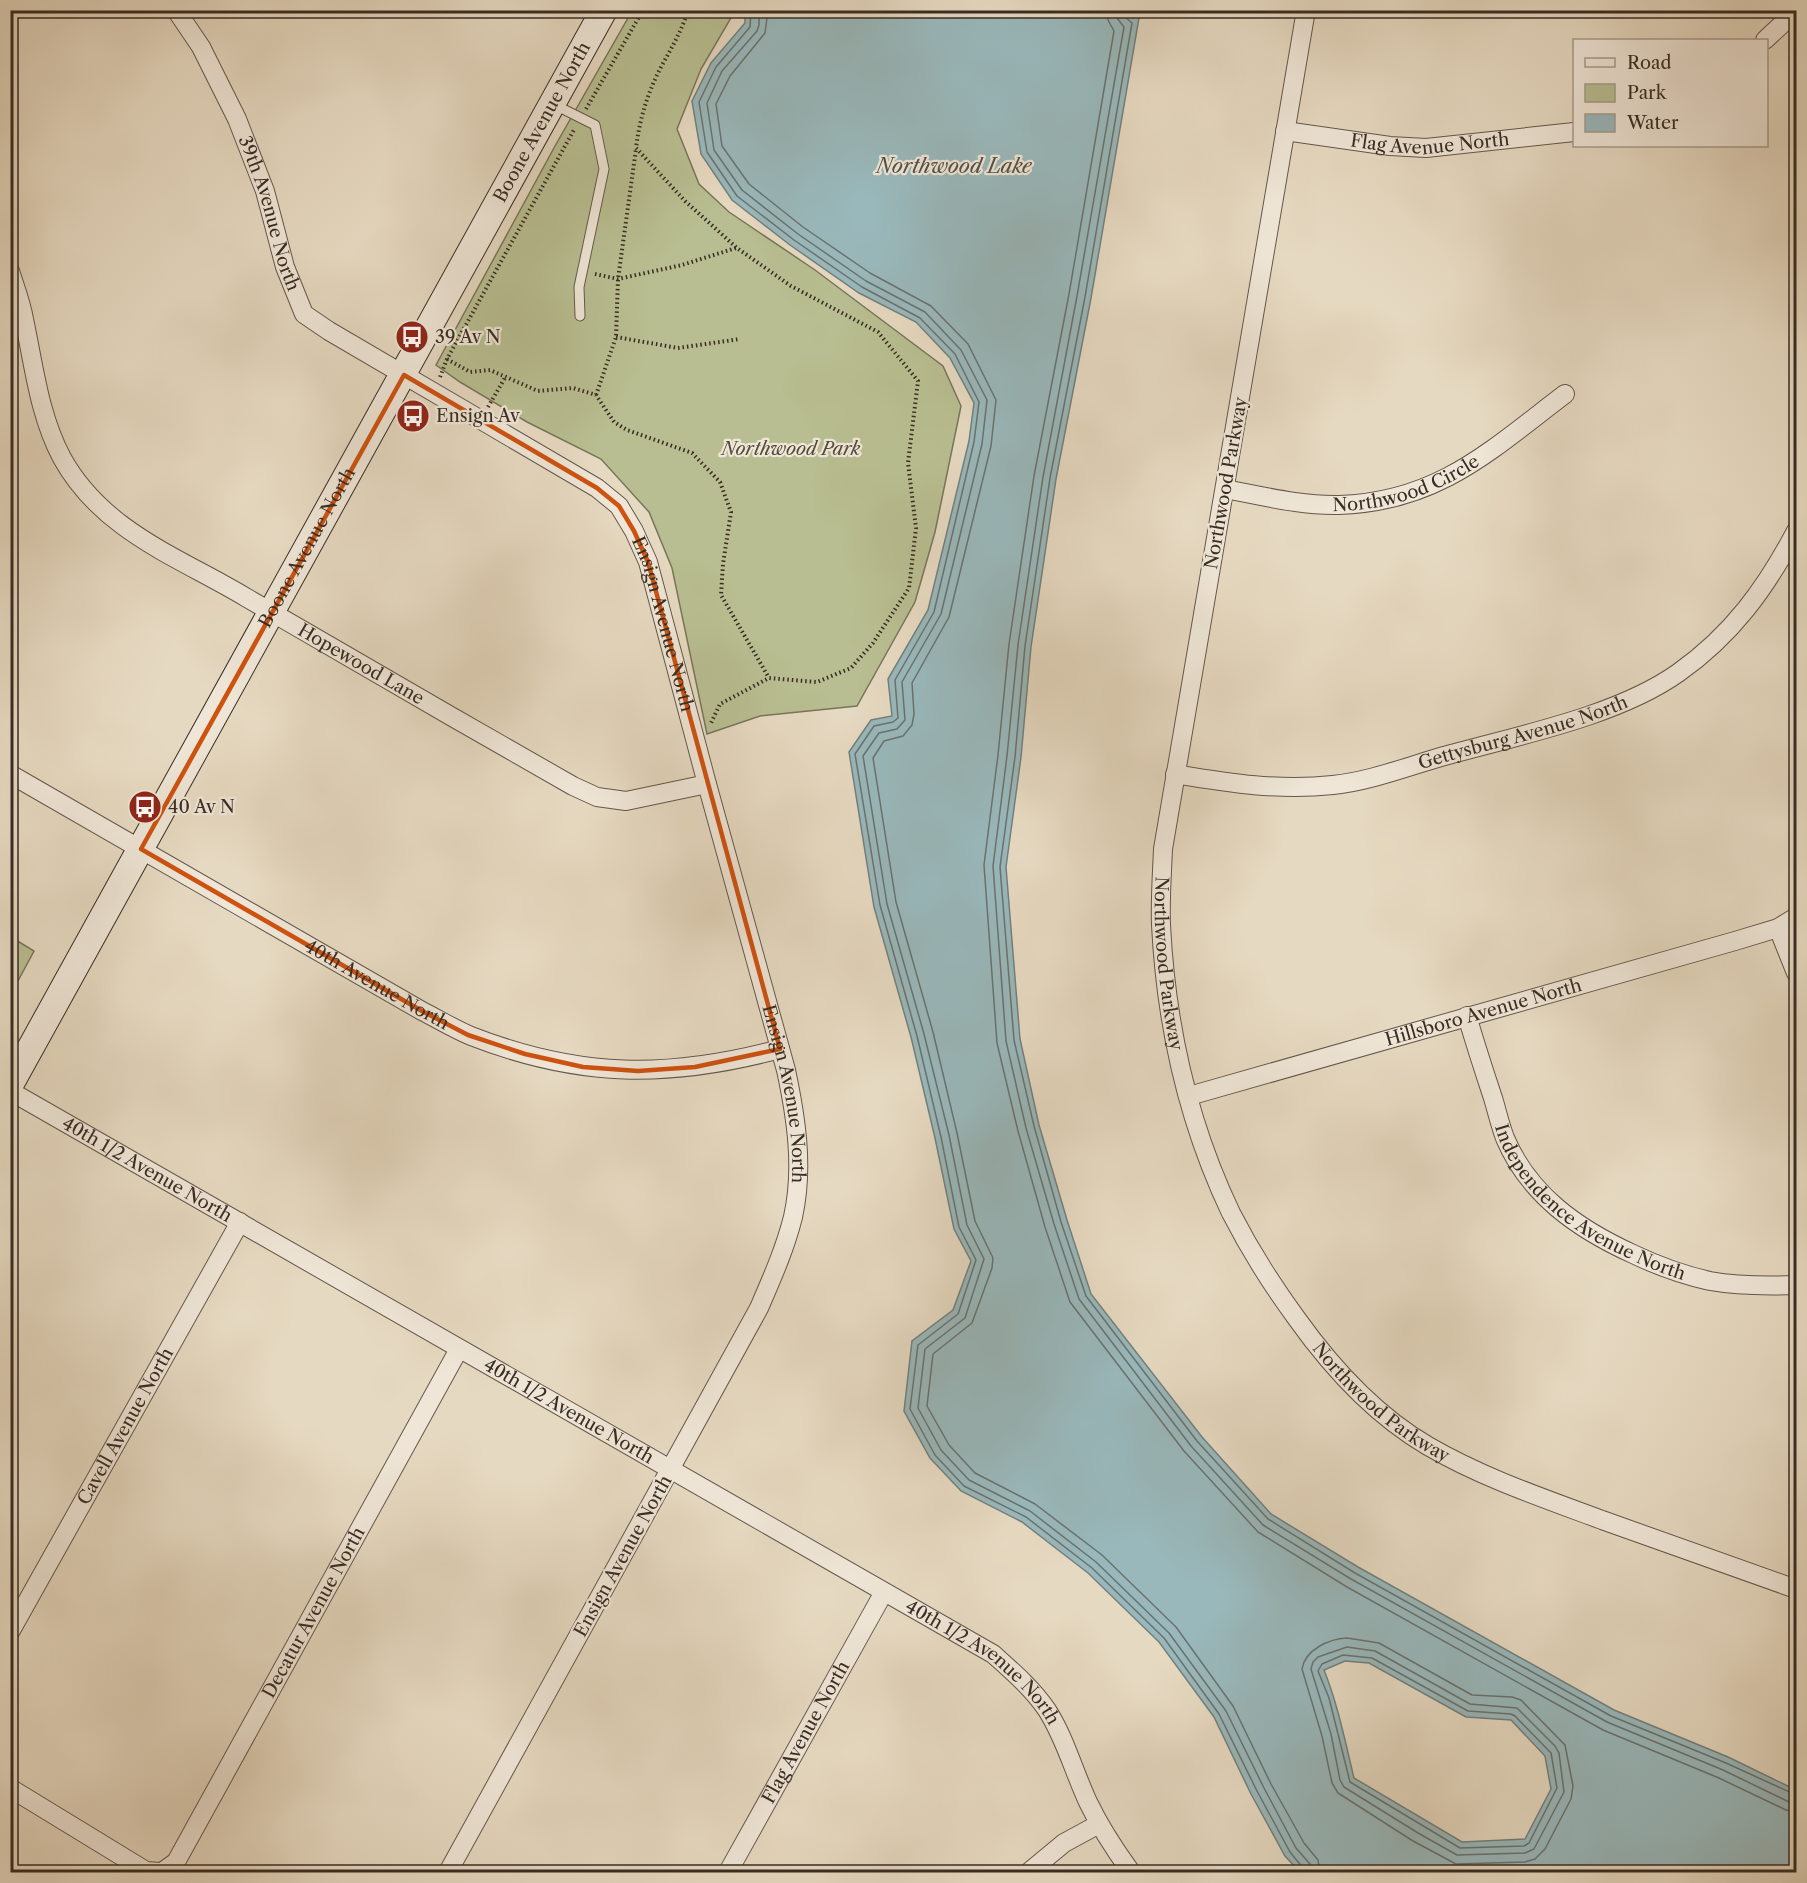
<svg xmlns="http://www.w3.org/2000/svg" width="1807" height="1883" font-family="'Libre Caslon Text',serif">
	<rect width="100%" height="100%" fill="#e6d9c1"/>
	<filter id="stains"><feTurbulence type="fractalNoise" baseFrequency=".00333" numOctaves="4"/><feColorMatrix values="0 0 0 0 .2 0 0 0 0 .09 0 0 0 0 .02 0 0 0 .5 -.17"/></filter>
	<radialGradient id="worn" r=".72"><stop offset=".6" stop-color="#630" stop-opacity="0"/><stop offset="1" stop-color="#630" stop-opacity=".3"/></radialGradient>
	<g fill="#b8be91" stroke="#78765a" stroke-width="1.5">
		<polygon points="632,11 735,11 701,69 677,129 699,184 729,212 815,270 943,366 961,406 935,532 915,602 857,706 760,716 707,734 672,568 649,512 601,459 527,422 460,382 436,365 555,146"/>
		<polygon points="11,937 34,951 11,994"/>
	</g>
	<path fill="#99b8bb" stroke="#73807f" stroke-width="1.5" fill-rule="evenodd" d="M1125,10L1139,18L1091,298L1056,479L1031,647L1021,757L1006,867L1020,1039L1039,1125L1067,1220L1091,1294L1202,1437L1271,1514L1358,1567L1614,1710L1728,1757L1796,1790V1872H1300L1285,1856L1251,1794L1214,1717L1159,1642L1088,1573L1022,1522L961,1491L930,1458L904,1411L912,1341L953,1310L971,1261L954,1229L935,1138L911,1037L874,907L849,752L871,720L892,716L888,679L928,610L969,441L974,403L950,358L916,322L859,293L790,245L732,200L701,154L692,101L711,63L745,23V11ZM1345,1661L1369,1663L1466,1717L1511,1720L1545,1756L1551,1789L1525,1839L1462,1842L1354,1778C1345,1741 1338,1705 1324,1670Z"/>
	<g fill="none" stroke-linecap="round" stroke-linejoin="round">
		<g stroke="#697270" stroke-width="1.5">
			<polyline points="751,10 750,27 716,67 699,102 707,152 737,196 794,240 862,287 920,318 955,354 979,402 974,442 934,612 895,680 898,718 893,722 874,726 855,754 880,905 917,1036 941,1137 959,1227 976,1260 958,1314 918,1345 910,1409 935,1455 964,1486 1026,1517 1092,1568 1164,1638 1219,1714 1257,1791 1290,1852 1303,1868 1304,1872"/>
			<polyline points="759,10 759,25 757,31 722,71 707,103 714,150 742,190 798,234 866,281 925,312 961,350 987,400 982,444 941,614 902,682 905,720 897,729 879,733 863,756 887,904 924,1034 949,1135 967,1225 984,1259 965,1318 925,1349 918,1408 941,1450 969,1480 1030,1511 1096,1562 1169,1633 1226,1711 1264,1788 1296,1848 1310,1864 1311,1872"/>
			<polyline points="768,10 765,33 730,76 716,104 722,146 749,184 803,227 870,273 931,306 968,344 996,400 991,446 949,617 912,683 914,714 912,725 903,736 884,741 873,758 896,902 933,1032 957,1133 975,1221 993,1258 992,1268 972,1323 933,1354 927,1406 949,1445 975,1473 1035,1504 1102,1555 1176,1627 1233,1706 1271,1784 1304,1843 1318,1860 1320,1872"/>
			<polyline points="1107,10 1108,20 1114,31 1069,294 1034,476 1009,644 998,755 984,865 997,1043 1018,1131 1045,1227 1070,1302 1184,1451 1258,1532 1347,1587 1603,1730 1719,1778 1786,1810 1796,1812"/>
			<polyline points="1116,10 1117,18 1124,27 1077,296 1043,477 1018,645 1007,756 993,866 1006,1041 1026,1128 1054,1224 1079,1299 1191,1446 1263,1525 1351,1579 1607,1722 1723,1770 1789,1802 1796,1803"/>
			<polyline points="1123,10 1124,16 1132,23 1085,297 1050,478 1025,646 1015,757 1000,867 1014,1040 1034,1126 1061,1222 1086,1296 1197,1441 1268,1519 1355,1573 1611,1716 1726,1763 1796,1795"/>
			<path d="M1347,1638L1379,1643L1472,1695L1512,1697L1521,1700L1565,1745L1573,1786L1571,1799L1545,1849L1535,1859L1525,1862L1456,1864L1413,1841L1338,1793L1332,1783L1322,1736L1302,1669C1305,1650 1328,1639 1347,1638Z"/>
			<polygon points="1347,1647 1375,1651 1470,1704 1517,1708 1555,1746 1559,1753 1564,1792 1534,1849 1525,1853 1457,1855 1418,1833 1344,1787 1340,1780 1331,1734 1311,1669 1313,1662 1318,1657"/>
			<polygon points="1343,1655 1372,1658 1468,1711 1511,1714 1515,1716 1551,1753 1557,1788 1529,1843 1524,1846 1460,1848 1350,1782 1329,1698 1318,1671 1322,1664"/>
		</g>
		<defs>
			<polyline id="lane" points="555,105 595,125 604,169 579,287 580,316"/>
			<g id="street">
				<path id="s1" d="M176,10L201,47L237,119L265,191L285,267L304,314L329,331L597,488L619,506L634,531L648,562L707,784L786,1070C796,1117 804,1168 793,1217C785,1249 772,1278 759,1308L448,1872"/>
				<path id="s2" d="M1306,10L1163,849C1162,874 1160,900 1161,925C1166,1023 1188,1123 1231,1213C1250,1250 1272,1285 1297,1319C1332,1368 1375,1415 1428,1446C1483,1478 1543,1498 1602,1520C1667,1543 1732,1566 1796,1589"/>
				<polyline points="1765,40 1796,11"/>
				<path id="s3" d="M1285,131L1390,146L1426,148L1574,132"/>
				<path id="s4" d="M10,271C15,287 21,302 24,319C34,366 39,415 62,458C103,532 179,557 247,598C355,661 464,724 573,786L597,797L626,801L707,784"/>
				<path id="s5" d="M1225,489C1263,496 1301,506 1339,505C1438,502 1491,450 1565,394"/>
				<path id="s6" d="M10,774L422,1011C438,1019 454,1029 471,1036C579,1078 668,1079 780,1049"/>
				<path id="s7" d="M1175,774C1230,783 1278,791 1333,785C1372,781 1411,765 1448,755C1520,735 1617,716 1678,673C1732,635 1766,588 1796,531"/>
				<polyline points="1778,928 1796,973"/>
				<path id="s8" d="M1467,1016C1475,1043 1484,1071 1493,1098C1497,1111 1500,1125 1505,1138C1529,1195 1578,1229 1633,1254C1658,1266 1683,1275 1710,1281C1738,1286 1768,1286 1796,1285"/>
				<path id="s9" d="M10,1091L993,1654C1012,1671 1032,1688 1047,1710C1065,1738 1074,1772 1088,1802C1100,1827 1115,1850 1131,1872"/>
				<path id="s10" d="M1189,1096L1735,941L1778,928L1796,917"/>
				<path id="s11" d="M10,1632L240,1222"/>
				<polyline points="10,1788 146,1871 160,1872"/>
				<path id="s12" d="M162,1872L176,1862L459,1349"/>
				<path id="s13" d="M728,1872L884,1592"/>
				<polyline points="1029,1872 1064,1843 1099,1824"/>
			</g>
			<g id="secondary">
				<path id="s14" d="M10,1085L604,10"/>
			</g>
		</defs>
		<use href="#lane" stroke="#64584b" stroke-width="11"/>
		<use href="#street" stroke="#64584b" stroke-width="20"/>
		<use href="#secondary" stroke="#392d24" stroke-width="28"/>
		<g stroke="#392d24" stroke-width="4" stroke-dasharray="1.5 3" stroke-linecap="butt">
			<path d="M688,10C681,34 668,53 657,75C646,98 639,123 636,148L685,201L737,248L791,286L878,332L918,381L908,463L916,528L909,588L873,643L851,668L817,682L769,678L720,704L711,723H709"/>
			<polyline points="586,109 643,10"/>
			<polyline points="595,274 618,279 682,265 736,248"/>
			<polyline points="616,337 678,348 740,339"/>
			<polyline points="447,359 470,372 490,370 538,391 573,388 596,395 614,422 627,430 692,453 720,482 731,512 723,564 721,595 769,678"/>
			<polyline points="440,377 447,359 575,128"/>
			<polyline points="596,395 616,337 618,279 636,149"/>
			<polyline points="488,407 506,376"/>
		</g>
		<use href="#lane" stroke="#efe6d7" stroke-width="9"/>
		<use href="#street" stroke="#efe6d7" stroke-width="18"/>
		<use href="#secondary" stroke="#efe6d7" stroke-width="26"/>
	</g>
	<path fill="none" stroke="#ce5210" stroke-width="4.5" stroke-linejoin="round" d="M404,375L597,488L619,506L634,531L648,562L780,1049L695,1067L638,1071L583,1067L525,1054L468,1035L422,1011L141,849Z"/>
	<defs>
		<symbol id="bus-disc" viewBox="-11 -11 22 22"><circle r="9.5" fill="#8f2418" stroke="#efe6d7"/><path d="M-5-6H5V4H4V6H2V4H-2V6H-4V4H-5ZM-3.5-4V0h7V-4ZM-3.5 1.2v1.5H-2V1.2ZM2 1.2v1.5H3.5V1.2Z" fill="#fff"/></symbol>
	</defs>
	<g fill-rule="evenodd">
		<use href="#bus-disc" x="393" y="318" width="38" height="38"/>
		<use href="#bus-disc" x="394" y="397" width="38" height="38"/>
		<use href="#bus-disc" x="126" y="788" width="38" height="38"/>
	</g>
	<g text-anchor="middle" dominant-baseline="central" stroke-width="4.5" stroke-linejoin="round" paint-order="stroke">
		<g font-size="18" fill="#392d24" stroke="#efe6d7">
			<text stroke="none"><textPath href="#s14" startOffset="1100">Boone Avenue North</textPath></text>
			<text stroke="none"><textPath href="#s3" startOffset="146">Flag Avenue North</textPath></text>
			<text stroke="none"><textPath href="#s1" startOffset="225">39th Avenue North</textPath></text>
			<text stroke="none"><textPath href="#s5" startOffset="186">Northwood Circle</textPath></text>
			<text transform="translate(1226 483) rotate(-80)">Northwood Parkway</text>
			<text stroke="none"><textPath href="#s14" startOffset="614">Boone Avenue North</textPath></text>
			<text stroke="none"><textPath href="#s1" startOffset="828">Ensign Avenue North</textPath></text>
			<text stroke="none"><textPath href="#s4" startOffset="562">Hopewood Lane</textPath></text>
			<text stroke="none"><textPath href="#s7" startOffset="356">Gettysburg Avenue North</textPath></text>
			<text stroke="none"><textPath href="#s2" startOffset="966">Northwood Parkway</textPath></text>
			<text stroke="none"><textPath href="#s6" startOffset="423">40th Avenue North</textPath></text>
			<text stroke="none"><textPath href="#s10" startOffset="306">Hillsboro Avenue North</textPath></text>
			<text stroke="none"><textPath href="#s1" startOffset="1314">Ensign Avenue North</textPath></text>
			<text stroke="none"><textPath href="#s9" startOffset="158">40th 1/2 Avenue North</textPath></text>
			<text stroke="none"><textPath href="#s8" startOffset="237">Independence Avenue North</textPath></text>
			<text stroke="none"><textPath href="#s2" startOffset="1470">Northwood Parkway</textPath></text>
			<text stroke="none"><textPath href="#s9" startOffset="644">40th 1/2 Avenue North</textPath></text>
			<text stroke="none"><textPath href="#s11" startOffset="236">Cavell Avenue North</textPath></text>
			<text transform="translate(623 1556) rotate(-61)">Ensign Avenue North</text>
			<text stroke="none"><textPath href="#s12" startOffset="302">Decatur Avenue North</textPath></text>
			<text stroke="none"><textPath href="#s9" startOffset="1130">40th 1/2 Avenue North</textPath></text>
			<text stroke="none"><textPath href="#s13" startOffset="160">Flag Avenue North</textPath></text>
		</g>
		<g font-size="18" fill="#392d24" stroke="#efe6d7" text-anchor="start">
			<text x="435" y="337">39 Av N</text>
			<text x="436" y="416">Ensign Av</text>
			<text x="168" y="807">40 Av N</text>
		</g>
		<g font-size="18" font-style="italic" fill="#524a3a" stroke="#efe6d7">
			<text x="791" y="449">Northwood Park</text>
		</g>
		<g font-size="20" font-style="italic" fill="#51504a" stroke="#efe6d7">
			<text x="954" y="166">Northwood Lake</text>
		</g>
	</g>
	<rect width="1807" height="1883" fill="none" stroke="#e6d9c1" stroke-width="36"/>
	<rect x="12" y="12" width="1783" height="1859" fill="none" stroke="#392d24" stroke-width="3"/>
	<rect x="18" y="18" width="1771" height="1847" fill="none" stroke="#392d24" stroke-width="1.5"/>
	<rect x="1573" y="39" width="195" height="108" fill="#efe6d7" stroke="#a69c8f" stroke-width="1.5"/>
	<rect x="1585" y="58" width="30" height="9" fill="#efe6d7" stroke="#a69c8f" stroke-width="1.5"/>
	<text x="1627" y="69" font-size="18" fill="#392d24">Road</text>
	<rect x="1585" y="84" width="30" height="18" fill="#b8be91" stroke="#a69c8f" stroke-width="1.5"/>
	<text x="1627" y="99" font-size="18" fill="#392d24">Park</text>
	<rect x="1585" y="114" width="30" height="18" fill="#99b8bb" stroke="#a69c8f" stroke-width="1.5"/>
	<text x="1627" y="129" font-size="18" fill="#392d24">Water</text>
	<rect width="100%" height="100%" filter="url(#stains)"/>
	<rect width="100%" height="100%" fill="url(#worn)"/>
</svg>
